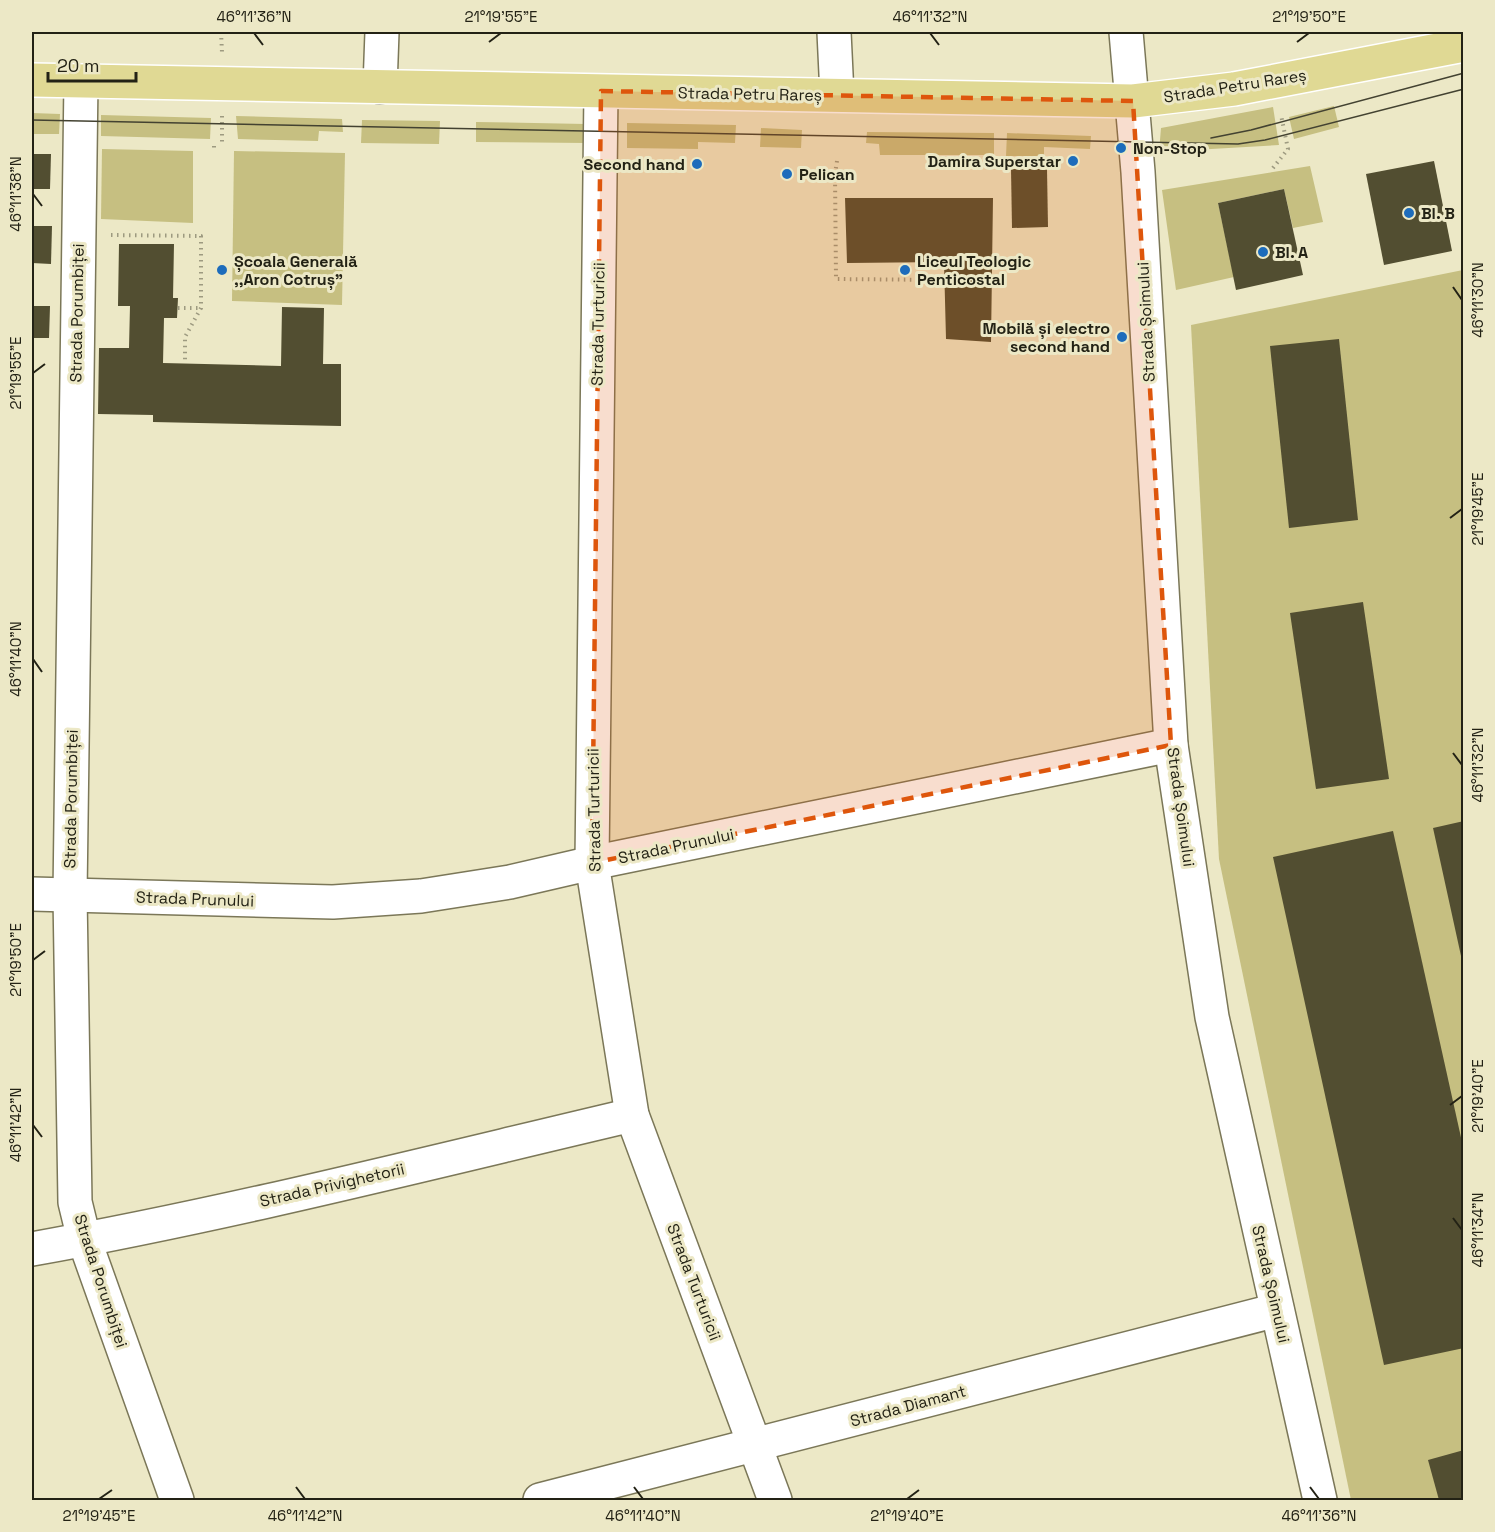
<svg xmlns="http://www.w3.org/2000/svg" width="1495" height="1532" font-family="'Space Grotesk',sans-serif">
	<rect width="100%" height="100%" fill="#ece8c6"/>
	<g fill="#c6bf81">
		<polygon points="1334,106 1339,127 1294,139 1289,117"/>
		<polygon points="1273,107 1279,145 1159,152 1161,128"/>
		<polygon points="32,113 60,114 59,134 32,134"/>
		<polygon points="101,115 211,118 210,139 101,136"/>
		<polygon points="236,116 342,119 343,132 319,131 318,141 238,139"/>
		<polygon points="362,120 440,121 439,144 361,143"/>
		<polygon points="476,122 586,124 586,143 476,142"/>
		<polygon points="627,123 736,125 735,143 698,142 698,149 627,148"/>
		<polygon points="761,128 802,130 801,148 760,147"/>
		<polygon points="867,132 994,133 994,155 880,155 879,144 866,143"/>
		<polygon points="1007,133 1091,136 1090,149 1044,147 1044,156 1006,156"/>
		<polygon points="102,149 193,151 193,223 101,219"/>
		<polygon points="234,151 345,153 342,305 232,301"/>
		<polygon points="1310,166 1323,222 1293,228 1284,189 1218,203 1234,277 1176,290 1162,190"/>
		<polygon points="1463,270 1463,1500 1351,1500 1219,859 1191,325"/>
	</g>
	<g fill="#524e31">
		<polygon points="32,154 51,154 50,189 32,189"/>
		<polygon points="1434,161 1452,251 1384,265 1366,174"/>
		<polygon points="1011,169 1047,169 1048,227 1012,228"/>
		<polygon points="1284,189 1303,275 1236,290 1218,203"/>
		<polygon points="845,198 993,198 991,342 946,339 944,262 847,263"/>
		<polygon points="32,226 52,226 51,264 32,263"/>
		<polygon points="119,244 174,244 173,298 178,298 177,318 164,318 163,363 281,366 282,307 324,308 323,364 341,364 341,426 153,422 153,415 98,414 99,348 129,348 130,306 118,306"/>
		<polygon points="32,306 50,306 49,338 32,338"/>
		<polygon points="1339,339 1358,520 1289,528 1270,346"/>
		<polygon points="1363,602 1389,779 1316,789 1290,613"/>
		<polygon points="1464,821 1464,965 1463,965 1433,828"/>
		<polygon points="1393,831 1464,1151 1464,1348 1384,1365 1273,857"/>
		<polygon points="1464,1450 1464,1500 1439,1500 1428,1460"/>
	</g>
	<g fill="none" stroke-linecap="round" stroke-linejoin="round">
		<defs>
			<g id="minor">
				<polyline points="834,32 837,95"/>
				<polyline points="1126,32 1138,172 1171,745 1212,1017 1320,1500"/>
				<polyline points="81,81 70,895 75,1202 84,1239 177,1500"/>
				<polyline points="380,87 382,32"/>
				<polyline points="601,91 592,863 632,1115 775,1500"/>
				<polyline points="32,894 333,902 421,896 510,882 592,863 1171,745"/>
				<path d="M32,1249C233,1213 432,1162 632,1115"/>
				<polyline points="540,1500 1277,1310"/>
			</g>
			<polyline id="major" points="32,80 1133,101 1234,89 1464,45"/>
		</defs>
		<use href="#minor" stroke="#7b7758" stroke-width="36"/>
		<use href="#major" stroke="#fff" stroke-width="36"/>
		<g stroke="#9d9a80" stroke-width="4" stroke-dasharray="1.5 4.5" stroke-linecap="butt">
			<polyline points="221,32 222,52"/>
			<polyline points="222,116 222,146"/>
			<polyline points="214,146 214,151"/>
			<polyline points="837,161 835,174 836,279 945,280"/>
			<polyline points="1273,168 1288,149 1281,115"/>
			<polyline points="111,235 201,236 201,308 185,337 185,363"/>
			<polyline points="178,308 201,308"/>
		</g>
		<use href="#minor" stroke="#fff" stroke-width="33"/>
		<use href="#major" stroke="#e0d994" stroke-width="33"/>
		<g stroke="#434231" stroke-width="1.5">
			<polyline points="32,120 1238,144 1265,140 1464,89"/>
			<polyline points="1211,138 1251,130 1464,73"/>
		</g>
	</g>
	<path fill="#de560c" fill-opacity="0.2" stroke="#de560c" stroke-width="4.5" stroke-dasharray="12 8" stroke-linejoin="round" d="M601,91L1133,101L1171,745L592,863Z"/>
	<path fill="none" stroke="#232215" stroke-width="2" d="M254,33L263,45M930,33L939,45M489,42L501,33M1297,42L1309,33M33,194L42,206M1453,287L1462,300M33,373L45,364M1450,518L1462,509M33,659L42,672M1453,753L1462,765M33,960L45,951M1450,1105L1462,1096M33,1125L42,1137M1453,1218L1462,1230M296,1487L305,1499M634,1487L643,1499M1310,1487L1319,1499M99,1499L112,1490M907,1499L919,1490"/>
	<g fill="#1d6cbb" stroke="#ece8c6" stroke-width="2">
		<circle cx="1121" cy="148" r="6"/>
		<circle cx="1073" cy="161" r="6"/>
		<circle cx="697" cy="164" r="6"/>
		<circle cx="787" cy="174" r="6"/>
		<circle cx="1409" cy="213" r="6"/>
		<circle cx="1263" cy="252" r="6"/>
		<circle cx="222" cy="270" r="6"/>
		<circle cx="905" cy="270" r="6"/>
		<circle cx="1122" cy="337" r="6"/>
	</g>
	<g text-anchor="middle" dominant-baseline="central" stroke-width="6" stroke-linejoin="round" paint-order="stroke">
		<g font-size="16" fill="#232215" stroke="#ece8c6">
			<text transform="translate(1235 86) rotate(-9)">Strada Petru Rareș</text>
			<text transform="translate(750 94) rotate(1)">Strada Petru Rareș</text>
			<text transform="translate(77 313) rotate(-89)">Strada Porumbiței</text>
			<text transform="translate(1146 322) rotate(-93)">Strada Șoimului</text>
			<text transform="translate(598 324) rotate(-89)">Strada Turturicii</text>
			<text transform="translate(71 799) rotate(-89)">Strada Porumbiței</text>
			<text transform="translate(1181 807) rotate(82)">Strada Șoimului</text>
			<text transform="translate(594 810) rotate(-91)">Strada Turturicii</text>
			<text transform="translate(676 846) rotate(-12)">Strada Prunului</text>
			<text transform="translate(195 899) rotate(2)">Strada Prunului</text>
			<text transform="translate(332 1185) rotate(-13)">Strada Privighetorii</text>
			<text transform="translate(101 1281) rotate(72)">Strada Porumbiței</text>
			<text transform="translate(694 1282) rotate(69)">Strada Turturicii</text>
			<text transform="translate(1271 1284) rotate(77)">Strada Șoimului</text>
			<text transform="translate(908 1406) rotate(-15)">Strada Diamant</text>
		</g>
		<g font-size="16" font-weight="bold" fill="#232215" stroke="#ece8c6" text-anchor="start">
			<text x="1133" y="148">Non-Stop</text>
			<text x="1061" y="161" text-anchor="end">Damira Superstar</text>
			<text x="685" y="164" text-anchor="end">Second hand</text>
			<text x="799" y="174">Pelican</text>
			<text x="1421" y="213">Bl. B</text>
			<text x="1275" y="252">Bl. A</text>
			<text x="234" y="261">Școala Generală<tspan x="234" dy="18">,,Aron Cotruș"</tspan></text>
			<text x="917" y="261">Liceul Teologic<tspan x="917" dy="18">Penticostal</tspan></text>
			<text x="1110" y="328" text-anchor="end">Mobilă și electro<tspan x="1110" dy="18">second hand</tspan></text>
		</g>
	</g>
	<rect width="1495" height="1532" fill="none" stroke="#ece8c6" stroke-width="66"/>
	<path d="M48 72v9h88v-9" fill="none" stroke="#232215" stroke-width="3"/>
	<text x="57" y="72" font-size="18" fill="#232215" stroke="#ece8c6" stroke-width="4.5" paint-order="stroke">20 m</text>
	<rect x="33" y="33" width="1429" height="1466" fill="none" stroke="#232215" stroke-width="2"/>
	<g font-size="15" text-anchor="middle" fill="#232215">
		<text x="254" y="22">46°11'36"N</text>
		<text x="501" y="22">21°19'55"E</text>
		<text x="930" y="22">46°11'32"N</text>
		<text x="1309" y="22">21°19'50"E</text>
		<text transform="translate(16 194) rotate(-90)" y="5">46°11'38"N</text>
		<text transform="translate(1478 300) rotate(-90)" y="5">46°11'30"N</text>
		<text transform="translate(16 373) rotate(-90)" y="5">21°19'55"E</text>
		<text transform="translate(1478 509) rotate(-90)" y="5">21°19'45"E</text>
		<text transform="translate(16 659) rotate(-90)" y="5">46°11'40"N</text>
		<text transform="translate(1478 765) rotate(-90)" y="5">46°11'32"N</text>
		<text transform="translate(16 960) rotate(-90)" y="5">21°19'50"E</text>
		<text transform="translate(1478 1096) rotate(-90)" y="5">21°19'40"E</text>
		<text transform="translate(16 1125) rotate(-90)" y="5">46°11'42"N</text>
		<text transform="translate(1478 1230) rotate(-90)" y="5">46°11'34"N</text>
		<text x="99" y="1521">21°19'45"E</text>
		<text x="305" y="1521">46°11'42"N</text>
		<text x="643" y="1521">46°11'40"N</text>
		<text x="907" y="1521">21°19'40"E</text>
		<text x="1319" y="1521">46°11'36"N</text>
	</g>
</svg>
